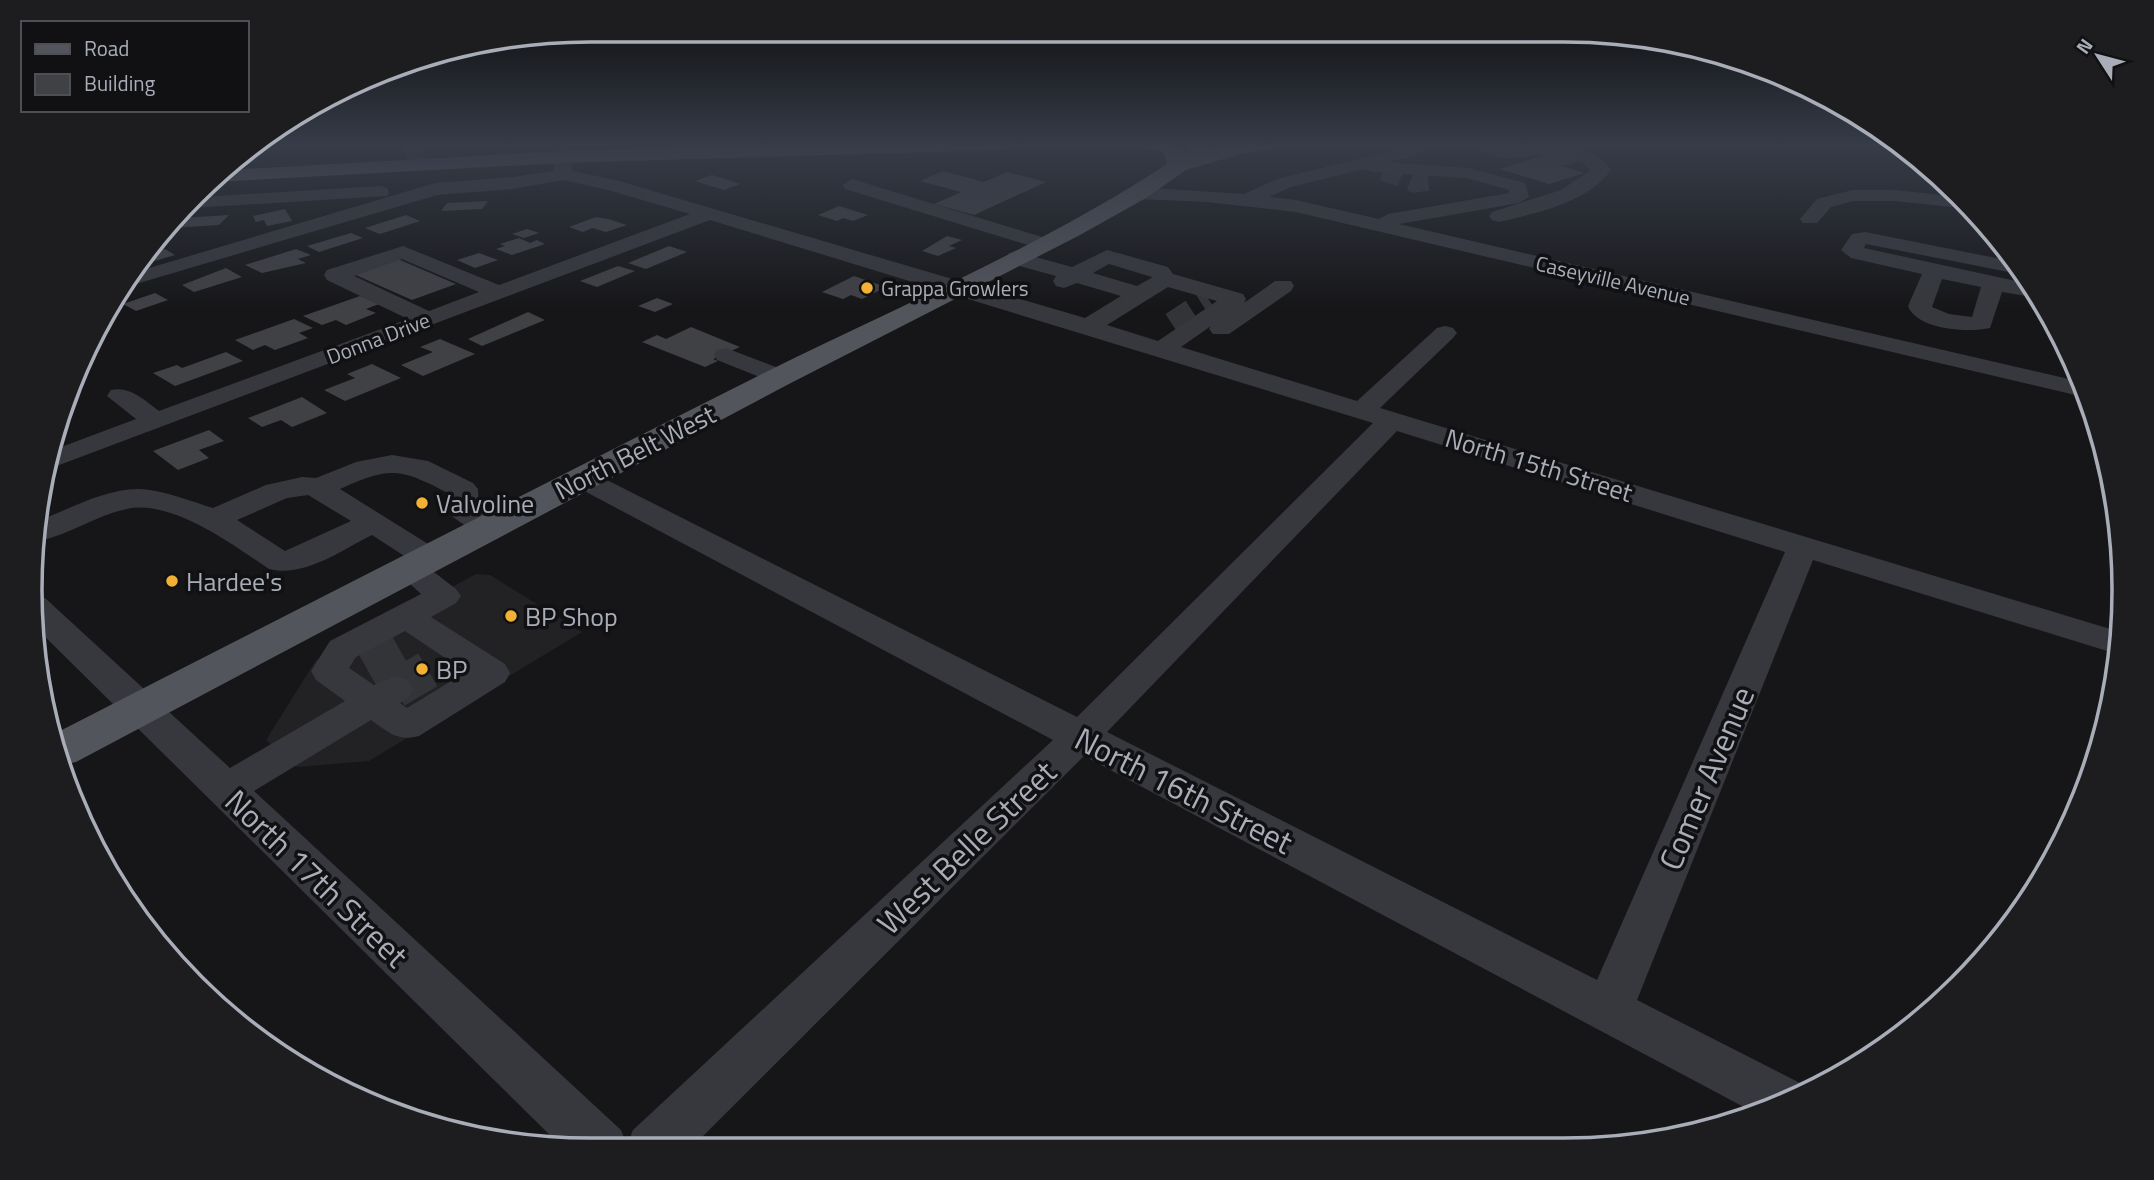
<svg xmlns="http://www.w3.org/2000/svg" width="2154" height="1180" font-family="'Titillium Web',sans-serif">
	<rect width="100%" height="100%" fill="#161618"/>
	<polygon fill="#222225" points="476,574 490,575 582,632 369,761 297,767 266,740 316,660"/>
	<g fill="#404145">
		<polygon points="1556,151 1582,160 1563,166 1584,173 1549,184 1500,169"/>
		<polygon points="943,171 984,182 1007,172 1046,182 974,215 934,204 961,192 920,181"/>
		<polygon points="712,175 740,184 724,190 695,181"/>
		<polygon points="488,201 482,209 441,211 447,203"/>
		<polygon points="839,206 868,215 853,221 843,218 837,221 818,215"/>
		<polygon points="285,209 292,221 267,226 264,220 256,222 253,216"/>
		<polygon points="229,215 219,225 172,228 181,218"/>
		<polygon points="406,215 420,221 380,234 365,228"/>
		<polygon points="596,217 608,219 627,225 606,232 592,228 583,232 569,227"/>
		<polygon points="527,229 539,233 524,238 512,234"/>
		<polygon points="351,233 363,238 319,252 307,246"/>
		<polygon points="947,236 962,240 949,246 956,248 938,256 922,251"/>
		<polygon points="519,238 530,243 537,240 545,244 512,255 496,249 505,246 500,244"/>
		<polygon points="669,246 687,252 646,269 628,263"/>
		<polygon points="165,249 175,255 137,266 148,254"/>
		<polygon points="296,249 311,255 298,259 306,263 262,273 245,265"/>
		<polygon points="479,253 498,260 475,268 457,260"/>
		<polygon points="393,257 456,284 412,300 349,272"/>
		<polygon points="618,266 635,271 597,287 580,281"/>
		<polygon points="226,268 242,277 194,292 182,285"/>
		<polygon points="854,276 886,287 862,299 851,295 843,299 822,292"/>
		<polygon points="155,293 168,300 136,311 123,304"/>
		<polygon points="360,296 379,304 366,309 376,313 346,325 336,320 322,325 303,316"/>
		<polygon points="657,298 673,304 655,312 638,306"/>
		<polygon points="528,312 545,320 482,346 468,339"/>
		<polygon points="294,319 313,328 299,333 308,338 275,350 265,345 253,350 235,340"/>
		<polygon points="691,327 740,347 713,359 718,361 705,367 642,342 657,335 666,339"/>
		<polygon points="440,339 475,354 423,376 401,365 433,352 420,347"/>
		<polygon points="226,352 243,361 175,386 153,373 177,365 182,368"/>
		<polygon points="372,364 401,378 345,401 324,390 355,378 347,374"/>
		<polygon points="302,397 327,413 292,427 281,420 262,427 248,418"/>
		<polygon points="209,430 224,441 199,450 209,458 178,470 153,451"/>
	</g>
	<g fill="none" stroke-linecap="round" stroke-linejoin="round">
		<polyline stroke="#333438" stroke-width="19" stroke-dasharray="19 10" stroke-linecap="butt" points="1383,171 1415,183 1428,181"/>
		<polyline stroke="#333438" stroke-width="24" stroke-dasharray="24 12" stroke-linecap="butt" points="1172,324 1209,300"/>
		<g stroke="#333438" stroke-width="38" stroke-dasharray="38 19" stroke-linecap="butt">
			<polyline points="367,669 410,645"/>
			<polyline points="395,689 438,664"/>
		</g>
		<g fill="#37383d" fill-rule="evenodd">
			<polygon points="400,144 418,144 428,165 425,169 413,169"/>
			<path d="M1403,144H1421L1423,148L1415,156L1388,162L1468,168L1525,183L1529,197L1519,203L1399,224L2082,382L2088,398L1296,212L1207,202L1138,199L1129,193L1138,187L1244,194L1277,179L1403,148ZM1363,169L1374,172L1467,178L1509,190V193L1388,214L1379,219L1296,200L1269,197L1291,187Z"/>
			<path d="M1475,144C1490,144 1504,148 1518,148C1552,148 1584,135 1611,170C1587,203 1536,213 1499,222L1492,220L1489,216L1492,212L1561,190L1591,170C1582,163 1573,156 1562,154C1537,150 1499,171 1475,144Z"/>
			<path d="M562,152L571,157L572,171L619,181L1085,318L1121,296L1077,283L1064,288L1056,286L1053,281L1056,276L1009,263L1006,258L1009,253L1017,252L1072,267L1107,250L1168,267L1173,274L1243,294L1246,299L1244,303L1275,281H1291L1294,286L1291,291L1229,334H1213L1209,329L1211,326L1181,347L1357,401L1437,328L1445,326L1453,328L1457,333L1453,338L1380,408L2120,632V655L1813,560L1637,1000L1802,1084L1805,1090L1757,1114L1084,756L690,1149H564L31,623L34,595L45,598L230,768L345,701L316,680L311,671L330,641L421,594L394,569L399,562L409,559L372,535C342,550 304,578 269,569C233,545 172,499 127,509C97,515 70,534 40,541L41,520C73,507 115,484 150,490C171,493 193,502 213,508L266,485L302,477L316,478L356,462L392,455L428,461L473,483L478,489L479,507L500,521L505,528L500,535L489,537L478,535L453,517L449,511L448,493C400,468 390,466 340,489L441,552L446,559L441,566L430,569L456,589L461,596L456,603L431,617L505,664L510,673L505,682L419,736C398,742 388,732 371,720L254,791L621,1130L627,1145L633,1130L1053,740L573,485L568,479L573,473L583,470L593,473L1077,717L1373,423L710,220L46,470L48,452L136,419L107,396L111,390C130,386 144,400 159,411L408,319L327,280L324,275L327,270L403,246L499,285L690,214L608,190L563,180L513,189L437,195L119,289L129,274L435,183L513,177L554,171L553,157ZM402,259L479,292L429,311L354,276ZM1109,264L1152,277H1153L1137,286L1093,273ZM1168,287L1217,301L1158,341L1107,325ZM1397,431L1785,552L1597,980L1107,732ZM308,495L351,521L285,551L237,520L287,498ZM405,631L466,672L407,708L400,703L408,698L413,689L408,680L395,676L374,685L349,668L356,657Z"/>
			<polygon points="852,179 1052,240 1055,244 1052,248 1038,248 845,189 843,185"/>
			<polygon points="380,186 387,188 389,192 387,196 191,208 201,197"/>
			<polygon points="1853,190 1894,190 1952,196 1960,197 1971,209 1894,201 1853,201 1831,207 1817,223 1803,223 1800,219 1817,199"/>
			<path d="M1865,232L2016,262L2024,275L1866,244L1864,248L2030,284L2039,298L2002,292L1990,328C1969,333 1917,330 1908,306L1922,274L1851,258L1841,250L1852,234ZM1942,279L1981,287L1972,317L1949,314L1932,307Z"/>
			<polygon points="726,348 789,372 793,377 789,382 780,385 717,360 714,355 717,350"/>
		</g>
		<g fill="#53555c" fill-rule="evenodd">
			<polygon points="796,144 1008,144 1005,148 998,150 562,163 215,182 226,170 562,151"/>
			<path d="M1143,144H1179L1184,152L1192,144H1214L1209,150L1231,144H1277L1274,148L1241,154L1186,170L1146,198L1080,235L787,385L76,762L63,765L56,733C293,612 529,491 766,372C899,306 1044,245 1167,164L1163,152L1146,148Z"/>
		</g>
	</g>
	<linearGradient id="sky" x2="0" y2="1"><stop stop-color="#0c0c0d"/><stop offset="0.47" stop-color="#363c48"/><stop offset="1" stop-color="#363c48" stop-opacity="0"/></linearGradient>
	<rect width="2154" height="309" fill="url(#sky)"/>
	<g fill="#f2b134" stroke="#111113" stroke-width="2.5">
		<circle cx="867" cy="288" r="7"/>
		<circle cx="422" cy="503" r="7"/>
		<circle cx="172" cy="581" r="7"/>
		<circle cx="511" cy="616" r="7"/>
		<circle cx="422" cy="669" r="7"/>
	</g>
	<g text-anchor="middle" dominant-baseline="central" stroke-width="7" stroke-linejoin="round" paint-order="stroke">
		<g font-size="21" fill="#a8adb8" stroke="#111113">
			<text transform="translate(1613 280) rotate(13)">Caseyville Avenue</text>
			<text transform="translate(378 338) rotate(-21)">Donna Drive</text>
		</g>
		<g font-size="21" fill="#a8adb8" stroke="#111113" text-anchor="start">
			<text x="881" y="288">Grappa Growlers</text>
		</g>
		<g font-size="26" fill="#a8adb8" stroke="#111113">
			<text transform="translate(635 452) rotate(-27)">North Belt West</text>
			<text transform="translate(1539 465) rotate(17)">North 15th Street</text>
		</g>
		<g font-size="26" fill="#a8adb8" stroke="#111113" text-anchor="start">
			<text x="436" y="503">Valvoline</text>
			<text x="186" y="581">Hardee's</text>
			<text x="525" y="616">BP Shop</text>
			<text x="436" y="669">BP</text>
		</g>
		<g font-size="32" fill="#a8adb8" stroke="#111113">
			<text transform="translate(1706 778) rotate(-67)">Comer Avenue</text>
			<text transform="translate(1184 790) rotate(27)">North 16th Street</text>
			<text transform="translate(966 847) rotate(-44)">West Belle Street</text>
			<text transform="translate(317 878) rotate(44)">North 17th Street</text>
		</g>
	</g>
	<path d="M0 0H2154V1180H0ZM590 42H1564A548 548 0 0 1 2112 590V590A548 548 0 0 1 1564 1138H590A548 548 0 0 1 42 590V590A548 548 0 0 1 590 42Z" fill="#1d1d20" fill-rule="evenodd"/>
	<path fill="none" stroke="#a8adb8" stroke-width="3.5" d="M590 42H1564A548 548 0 0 1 2112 590V590A548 548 0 0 1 1564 1138H590A548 548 0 0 1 42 590V590A548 548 0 0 1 590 42Z"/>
	<rect x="21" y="21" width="228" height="91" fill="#111113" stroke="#4d4f55" stroke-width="2"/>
	<rect x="35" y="44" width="35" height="10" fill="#53555c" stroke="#4d4f55" stroke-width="2"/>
	<text x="84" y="56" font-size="21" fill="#a8adb8">Road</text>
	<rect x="35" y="74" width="35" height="21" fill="#404145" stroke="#4d4f55" stroke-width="2"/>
	<text x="84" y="91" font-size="21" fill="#a8adb8">Building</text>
	<g transform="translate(2098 56) rotate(306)" stroke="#111113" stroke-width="5" paint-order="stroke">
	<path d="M0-5L12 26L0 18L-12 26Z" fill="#a8adb8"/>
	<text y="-10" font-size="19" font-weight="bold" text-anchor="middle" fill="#a8adb8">N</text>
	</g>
</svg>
